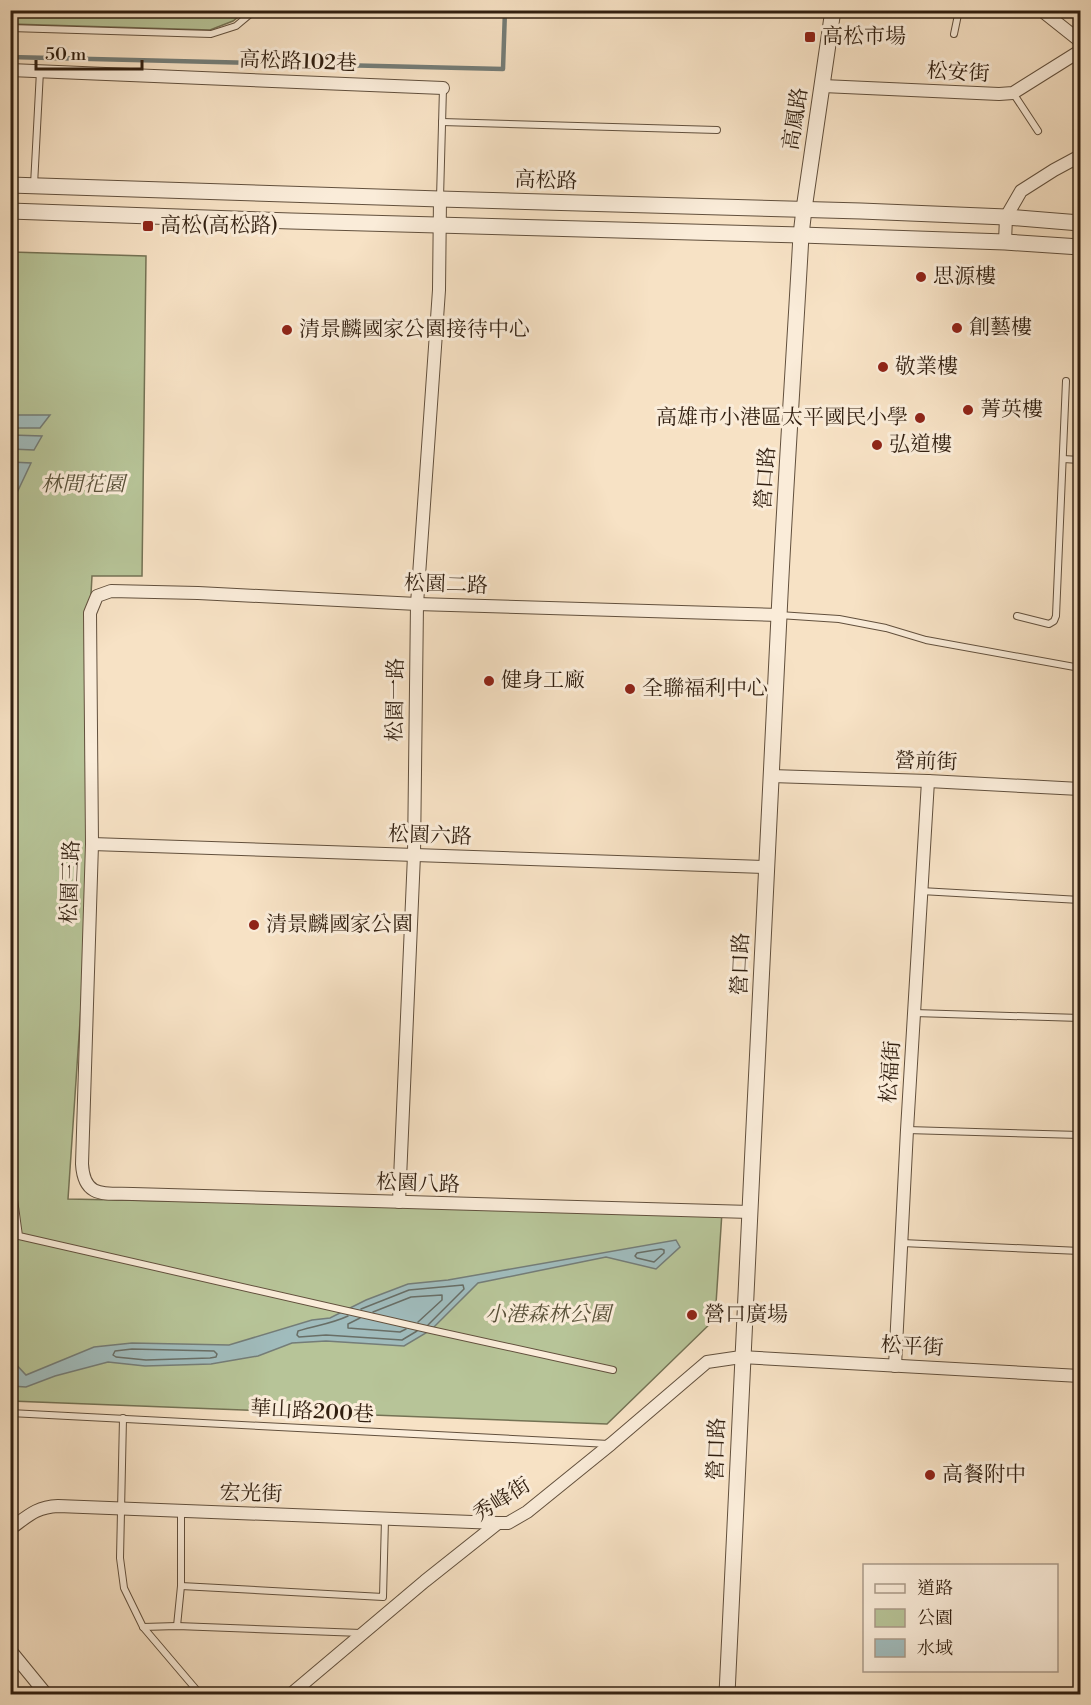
<svg xmlns="http://www.w3.org/2000/svg" width="1091" height="1705" font-family="'Libre Bodoni','Noto Serif TC',serif">
	<rect width="100%" height="100%" fill="#f7e2c5"/>
	<filter id="stains"><feTurbulence type="fractalNoise" baseFrequency=".00333" numOctaves="4"/><feColorMatrix values="0 0 0 0 .2 0 0 0 0 .09 0 0 0 0 .02 0 0 0 .5 -.17"/></filter>
	<radialGradient id="worn" r=".72"><stop offset=".6" stop-color="#630" stop-opacity="0"/><stop offset="1" stop-color="#630" stop-opacity=".3"/></radialGradient>
	<g fill="#b7c498" stroke="#747254" stroke-width="1.5">
		<polygon points="11,10 246,10 246,11 233,21 210,30 11,24"/>
		<polygon points="11,252 146,256 142,576 92,576 90,613 92,844 68,1199 722,1212 715,1319 607,1424 11,1401"/>
	</g>
	<g fill="#a0bcbd" stroke="#747d78" stroke-width="1.5">
		<polygon points="11,415 50,415 40,428 11,428"/>
		<polygon points="11,435 42,436 34,450 11,449"/>
		<polygon points="11,462 31,463 14,499 11,499"/>
		<polygon points="676,1240 680,1247 656,1269 606,1257 478,1283 431,1330 404,1346 326,1341 292,1343 258,1356 211,1364 145,1366 108,1362 55,1376 26,1387 11,1386 11,1359 26,1375 94,1347 132,1343 229,1345 312,1320 330,1318 366,1300 408,1284 448,1280"/>
	</g>
	<g fill="none" stroke-linecap="round" stroke-linejoin="round">
		<g stroke="#686e66" stroke-width="1.5">
			<polygon points="661,1249 664,1250 664,1253 654,1262 637,1258 635,1256 637,1253"/>
			<polyline points="361,1309 409,1290 463,1285 464,1289 428,1325"/>
			<polyline points="373,1312 411,1297 442,1295 442,1300 418,1322"/>
			<path d="M348,1316C331,1324 317,1325 298,1331L297,1335L299,1337L326,1335L402,1340L417,1331"/>
			<polyline points="360,1318 348,1324 348,1328 400,1332 406,1329"/>
			<polygon points="132,1349 214,1351 217,1354 216,1357 210,1358 146,1360 116,1357 113,1355 115,1351"/>
		</g>
		<polyline stroke="#747d78" stroke-width="4.5" points="10,57 503,69 505,10"/>
		<defs>
			<g id="service">
				<polyline points="10,28 211,34 236,26 255,10"/>
				<polyline points="954,34 959,10"/>
				<polyline points="1013,93 1038,131"/>
				<polyline points="442,122 717,130"/>
				<polyline points="34,185 40,71"/>
				<polyline points="440,198 443,88"/>
				<polyline points="1063,459 1080,460"/>
				<polyline points="779,615 839,619 886,628 926,640 1080,668"/>
				<polyline points="1017,616 1049,624 1054,621 1056,616 1066,381"/>
				<polyline points="921,891 1080,900"/>
				<polyline points="914,1013 1080,1018"/>
				<polyline points="907,1130 1080,1135"/>
				<polyline points="10,1170 19,1236 431,1330 613,1370"/>
				<polyline points="902,1243 1080,1251"/>
				<polyline points="10,1413 609,1444"/>
				<polyline points="123,1418 120,1558 124,1588 143,1627 200,1694"/>
				<polyline points="181,1586 383,1597 385,1519"/>
				<polyline points="177,1626 181,1586 181,1511"/>
				<polyline points="143,1627 177,1626 361,1633"/>
			</g>
			<g id="minor">
				<polyline points="1041,10 1080,41"/>
				<polyline points="10,70 443,88"/>
				<polyline points="823,86 999,94 1013,93 1080,51"/>
				<polyline points="1005,242 1006,217 1021,191 1054,170 1080,156"/>
				<polyline points="771,776 928,781 1080,789"/>
				<polyline points="92,844 766,867"/>
				<polyline points="399,1202 414,855 417,604 439,290 440,199"/>
				<path d="M750,1212L133,1194C105,1193 84,1199 82,1164L92,844L90,613L97,596L111,591L198,593L417,604L779,615"/>
				<polyline points="895,1366 907,1130 928,781"/>
				<path d="M10,1529C28,1516 36,1507 58,1506L498,1523"/>
				<polyline points="10,1650 46,1694"/>
				<polyline points="291,1694 425,1581 498,1523 508,1523 527,1512 611,1444 707,1362 741,1357 1080,1376"/>
			</g>
			<g id="tertiary">
				<polyline points="10,185 440,199 861,211 1006,217 1080,223"/>
				<polyline points="10,211 291,221 801,235 1005,242 1080,247"/>
				<path d="M727,1694C743,1335 762,975 779,616C785,489 794,362 801,235L804,209L833,10"/>
			</g>
		</defs>
		<use href="#service" stroke="#62503d" stroke-width="8"/>
		<use href="#minor" stroke="#62503d" stroke-width="14"/>
		<use href="#tertiary" stroke="#62503d" stroke-width="17"/>
		<use href="#service" stroke="#faecd9" stroke-width="6"/>
		<use href="#minor" stroke="#faecd9" stroke-width="12"/>
		<use href="#tertiary" stroke="#faecd9" stroke-width="15"/>
	</g>
	<g fill="#8f2418" stroke="#faecd9" stroke-width="2">
		<rect x="804" y="31" width="12" height="12" rx="3"/>
		<rect x="142" y="220" width="12" height="12" rx="3"/>
		<circle cx="921" cy="277" r="6"/>
		<circle cx="957" cy="328" r="6"/>
		<circle cx="287" cy="330" r="6"/>
		<circle cx="883" cy="367" r="6"/>
		<circle cx="968" cy="410" r="6"/>
		<circle cx="920" cy="418" r="6"/>
		<circle cx="877" cy="445" r="6"/>
		<circle cx="489" cy="681" r="6"/>
		<circle cx="630" cy="689" r="6"/>
		<circle cx="254" cy="925" r="6"/>
		<circle cx="692" cy="1315" r="6"/>
		<circle cx="930" cy="1475" r="6"/>
	</g>
	<g text-anchor="middle" dominant-baseline="central" stroke-width="6" stroke-linejoin="round" paint-order="stroke">
		<g font-size="21" fill="#311f10" stroke="#faecd9" text-anchor="start">
			<text x="822" y="37">高松市場</text>
			<text x="160" y="226">高松(高松路)</text>
			<text x="933" y="277">思源樓</text>
			<text x="969" y="328">創藝樓</text>
			<text x="299" y="330">清景麟國家公園接待中心</text>
			<text x="895" y="367">敬業樓</text>
			<text x="980" y="410">菁英樓</text>
			<text x="908" y="418" text-anchor="end">高雄市小港區太平國民小學</text>
			<text x="889" y="445">弘道樓</text>
			<text x="501" y="681">健身工廠</text>
			<text x="642" y="689">全聯福利中心</text>
			<text x="266" y="925">清景麟國家公園</text>
			<text x="704" y="1315">營口廣場</text>
			<text x="942" y="1475">高餐附中</text>
		</g>
		<g font-size="21" fill="#311f10" stroke="#faecd9">
			<text transform="translate(298 62) rotate(2)">高松路102巷</text>
			<text transform="translate(958 73) rotate(3)">松安街</text>
			<text transform="translate(796 119) rotate(-81)">高鳳路</text>
			<text transform="translate(546 181) rotate(2)">高松路</text>
			<text transform="translate(766 478) rotate(-86)">營口路</text>
			<text transform="translate(446 585) rotate(2)">松園二路</text>
			<text transform="translate(396 700) rotate(-89)">松園一路</text>
			<text transform="translate(926 762) rotate(2)">營前街</text>
			<text transform="translate(430 836) rotate(2)">松園六路</text>
			<text transform="translate(71 882) rotate(-88)">松園三路</text>
			<text transform="translate(741 964) rotate(-88)">營口路</text>
			<text transform="translate(891 1072) rotate(-86)">松福街</text>
			<text transform="translate(418 1184) rotate(2)">松園八路</text>
			<text transform="translate(912 1347) rotate(3)">松平街</text>
			<text transform="translate(312 1412) rotate(3)">華山路200巷</text>
			<text transform="translate(717 1449) rotate(-88)">營口路</text>
			<text transform="translate(251 1494) rotate(2)">宏光街</text>
			<text transform="translate(502 1500) rotate(-32)">秀峰街</text>
		</g>
		<g font-size="21" font-style="italic" fill="#595139" stroke="#faecd9">
			<text x="83" y="485">林間花園</text>
			<text x="548" y="1315">小港森林公園</text>
		</g>
	</g>
	<rect width="1091" height="1705" fill="none" stroke="#f7e2c5" stroke-width="36"/>
	<rect x="12" y="12" width="1067" height="1681" fill="none" stroke="#311f10" stroke-width="3"/>
	<rect x="18" y="18" width="1055" height="1669" fill="none" stroke="#311f10" stroke-width="1.5"/>
	<rect x="863" y="1564" width="195" height="108" fill="#faecd9" stroke="#aa9a89" stroke-width="1.5"/>
	<rect x="875" y="1584" width="30" height="9" fill="#faecd9" stroke="#aa9a89" stroke-width="1.5"/>
	<text x="917" y="1594" font-size="18" fill="#311f10">道路</text>
	<rect x="875" y="1609" width="30" height="18" fill="#b7c498" stroke="#aa9a89" stroke-width="1.5"/>
	<text x="917" y="1624" font-size="18" fill="#311f10">公園</text>
	<rect x="875" y="1639" width="30" height="18" fill="#a0bcbd" stroke="#aa9a89" stroke-width="1.5"/>
	<text x="917" y="1654" font-size="18" fill="#311f10">水域</text>
	<path d="M36 60v9h106v-9" fill="none" stroke="#311f10" stroke-width="3"/>
	<text x="45" y="60" font-size="18" fill="#311f10" stroke="#faecd9" stroke-width="4.5" paint-order="stroke">50 m</text>
	<rect width="100%" height="100%" filter="url(#stains)"/>
	<rect width="100%" height="100%" fill="url(#worn)"/>
</svg>
